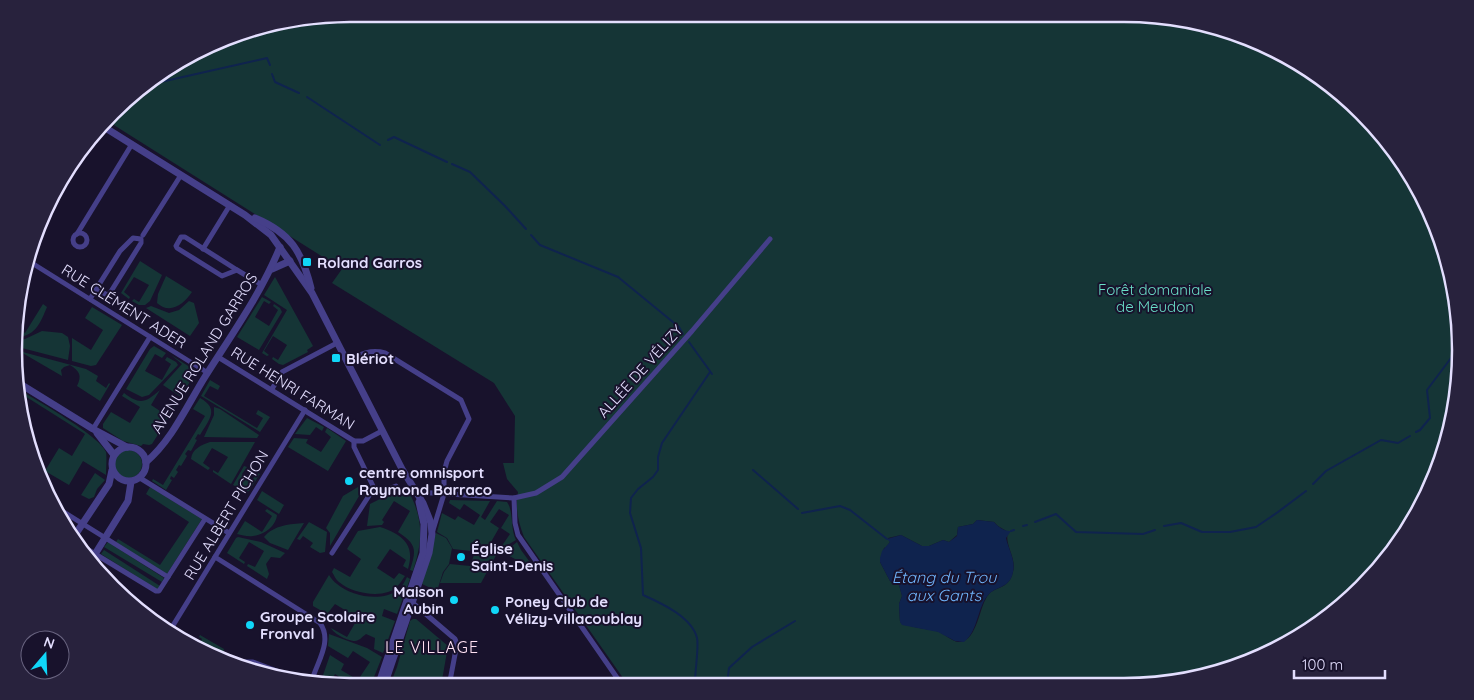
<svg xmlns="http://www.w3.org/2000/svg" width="1474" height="700" font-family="Quicksand,sans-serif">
	<rect width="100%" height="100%" fill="#18122c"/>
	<g fill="#153536" fill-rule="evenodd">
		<path d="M350,14H1124L1190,20L1253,39L1311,71L1362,112L1404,163L1435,222L1454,285L1460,350L1454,416L1435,479L1391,554L1329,617L1253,661L1168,683L628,685L524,537C518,521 515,508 518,492L507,479L503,463H514L515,416L494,383L332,283L342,269L109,122L145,83L242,32ZM977,520L994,522L998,526L1008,532C1004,545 1017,558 1013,572C1009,589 997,586 989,594C979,605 978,640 960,642C953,643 944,633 936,631C924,628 911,628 900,622L899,604L902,596L899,584L890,581L880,562L884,548L886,547L890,542L888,538L901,535L922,546H929L943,540L949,542L957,535L958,527L973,524Z"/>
		<polygon points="140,261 162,275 150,301 145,305 139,305 132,301 134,299 139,302 149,285 134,277 124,292 130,297 129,299 121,293"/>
		<path d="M166,276L192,292C184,304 170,315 157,303L158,294Z"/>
		<polygon points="275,277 313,346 307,350 308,352 283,365 279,364 272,359 273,357 278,360 287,345 273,336 264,351 269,355 267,356 262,353 287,310 264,295"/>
		<polygon points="262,297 271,302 269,304 264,301 255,317 269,326 278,310 273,306 274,304 280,308 282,312 259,350 237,337"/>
		<polygon points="189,301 194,303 199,323 190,336 146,308 151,306 169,313 179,310"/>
		<path d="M43,304L47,307C41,321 36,336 18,337L19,329L25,333Z"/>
		<polygon points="92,307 122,325 96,365 91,366 72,361 72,338 91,350 103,330 85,318"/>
		<polygon points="42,331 62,333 68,337 70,346 68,360 18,347 18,340 25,339"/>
		<polygon points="154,346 166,353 162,358 155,354 145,371 162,380 171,364 165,360 167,357 176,362 178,365 149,395 142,397 126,389 150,349"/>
		<path d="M19,351L86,369L98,376L96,381L106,388L109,383L110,384L100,401L77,386C82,376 80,371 70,365L64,367L61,370L62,376Z"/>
		<polygon points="171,355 196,371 181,397 163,385 182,364"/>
		<polygon points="210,380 220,386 218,390 210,386 204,396 257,428 263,418 256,414 258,410 270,417 260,432 201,396"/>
		<path d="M17,388C35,400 99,435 106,452C107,456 106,471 106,475L83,461L69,485L45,471L59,448L72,456L85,434L17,391Z"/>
		<path d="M160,390L151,405L166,415L178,398L180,399L152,444L149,445L143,444L141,446L123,441L103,428V424L111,412L130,423L140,407L122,396L124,393C140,405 145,403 160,390Z"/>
		<path d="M200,398C220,409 209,420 200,435L198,434L195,439L197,440L191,451L188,450L185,454L187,456L181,466L179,465L176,470L178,472L174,478L171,476L170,479L172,480L166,490L152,481L153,479L163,485L205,416L193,409Z"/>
		<polygon points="214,407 220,409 259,435 257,438 204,437 214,415"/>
		<polygon points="307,418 324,427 322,431 316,427 310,435 295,434"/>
		<polygon points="327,428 346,441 328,471 288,447 294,438 308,439 306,443 321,452 331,437 325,432"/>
		<path d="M210,442H255L231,484L213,472V470L218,473L228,457L212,448L203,463L210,468L208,470L191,459C192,449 201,445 210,442Z"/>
		<circle cx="128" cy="464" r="14"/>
		<polygon points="244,466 247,467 242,474 252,480 257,473 260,474 249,491 246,492 233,485"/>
		<polygon points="95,473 105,480 97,489 94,497 89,499 81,495"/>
		<polygon points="363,484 367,486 363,496 359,496 330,546 330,533 326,528 343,496"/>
		<path d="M406,486C423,517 424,537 413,571L410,570C417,549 416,544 398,532L410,511L394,501L382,520L384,522L382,525L367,526L370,504Z"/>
		<polygon points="150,487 202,519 167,574 116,542 118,539 160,565 189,522 146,494"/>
		<polygon points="262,491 284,505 279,514 257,500"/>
		<path d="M450,500L490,501L481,517L485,520L497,501L507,502C514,512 510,528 516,540L499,550L510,534L501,528L509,515L499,509L490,522L499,528L491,542L500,548L481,583H440L444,572L450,564L470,566L474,555L471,551L453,549L447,538L437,532L442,513L455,520L458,516L474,525L480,515L464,504L460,510L449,503Z"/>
		<path d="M267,509L277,515C276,526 264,535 253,536C248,537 242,535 237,534L245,521L262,532L272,516L265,511Z"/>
		<polygon points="309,522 327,532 325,552 320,553 310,547 313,543 303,536 300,540 297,539"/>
		<path d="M304,523L288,550L270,543L264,537C274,525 290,524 304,523Z"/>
		<path d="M380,527C401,534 416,544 408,569L403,566L406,560L390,549L377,568L394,579L399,573L405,576C401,582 396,590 388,592C374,597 350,592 339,582C336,580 334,575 332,572L334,568L350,577L361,559L347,549L358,531Z"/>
		<polygon points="436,533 446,538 452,548 449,564 443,572 437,591 422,584"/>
		<polygon points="238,537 261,542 285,553 280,558 271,557 266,564 269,574 267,579 247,566 248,564 255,567 264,551 249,542 239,558 245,562 244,564 227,553 236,538"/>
		<polygon points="108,542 164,578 162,582 104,547"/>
		<polygon points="517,542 521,550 532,565 530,567 504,553"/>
		<polygon points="104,550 160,586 158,590 101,554"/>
		<path d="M329,575C331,578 334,582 337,584C352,597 382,602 398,590C402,587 405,581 407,577L410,579L397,614L384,609L382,616L395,621L383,653L374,649L375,638L366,634C362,637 359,641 355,641C348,641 334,634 331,628L347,637L358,618L335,604L327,614L313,606V602Z"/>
		<polygon points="413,619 416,619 448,646 441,686 390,685 397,667 410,621"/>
		<polygon points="329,634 367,648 382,657 374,677 368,685 353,686 335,674 333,678 347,686 321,681 330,655 344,664 341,670 358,680 370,662 353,651 348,658 328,646"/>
		<polygon points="200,635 224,649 223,655 214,657 197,648 202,639 199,637"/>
	</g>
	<path fill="#0f234e" d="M977,520L994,522C997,526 1005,532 1011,531L1006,538C1008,548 1016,561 1013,572C1010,588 997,586 989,594C977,606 979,630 964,642L955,641L938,632L902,625L900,622L899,604L902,596L899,585L890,581L880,562V558L882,551L890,542L887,539L901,535L922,546H929L943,540L949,542L957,536L958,527L973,524Z"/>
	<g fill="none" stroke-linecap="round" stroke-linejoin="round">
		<g stroke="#0f234e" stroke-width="2">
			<polyline points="272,74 275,82 299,93"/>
			<polyline points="143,86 267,58 270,65"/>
			<polyline points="307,97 380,145"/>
			<polyline points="388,140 394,137 447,162"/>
			<polyline points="452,164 470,172 505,206 526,229"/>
			<polyline points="531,235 540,245 618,277 679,327 683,334"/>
			<polyline points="689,342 712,374"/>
			<polyline points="1416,432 1420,430 1430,418 1427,390 1460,346"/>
			<polyline points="753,470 798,509"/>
			<polyline points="1313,484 1326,471 1381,440 1398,443 1410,436"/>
			<polyline points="802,513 840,506 850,510 887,539"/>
			<polyline points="1035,522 1056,514 1076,532 1143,534 1155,530"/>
			<polyline points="1023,526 1027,525"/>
			<polyline points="1164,526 1181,523 1202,532 1230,532 1256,527 1278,512 1306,491"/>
			<polyline points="1011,531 1014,530"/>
			<path d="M696,685L695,682C695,671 699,647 697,638C692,617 661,603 643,595L641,548L630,513L631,498L638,489L653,477L658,470V457L662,443L710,372"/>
			<polyline points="727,685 729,668 752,647 795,621"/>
		</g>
		<g stroke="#453f89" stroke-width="5">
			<circle cx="80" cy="240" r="7"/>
			<polyline points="77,234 132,144"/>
			<polyline points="143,235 181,175"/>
			<polygon points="181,237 185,237 237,270 222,276 177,248 176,246"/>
			<polyline points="203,249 230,205"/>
			<polyline points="27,260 208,373"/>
			<polyline points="237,270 262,285"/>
			<polyline points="90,299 120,251 133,238 141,239 141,243 110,293 107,295 97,289"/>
			<polyline points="218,357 354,441 363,441 382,431"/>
			<path d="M347,361C360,354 371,349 385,353L461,400L469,419L447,461L444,472V494L433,530"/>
			<polyline points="272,389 282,372 337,343"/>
			<polyline points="93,429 150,337"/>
			<polyline points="140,478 229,533"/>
			<polyline points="374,488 379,493 396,486"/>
			<polyline points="416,492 514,498 536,493 562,477 692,331 770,239"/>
			<polyline points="514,498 515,523 518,535 622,685"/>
			<polyline points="54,506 168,577"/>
			<polyline points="82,546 156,591 159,591 205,519"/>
			<polyline points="332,553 374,488 354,447 354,441"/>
			<path d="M215,557L320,623C332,640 319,659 313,677"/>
			<polyline points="409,602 414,604 455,639 457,644 449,686"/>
			<polyline points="169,632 305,410"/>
			<polyline points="227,662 253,662 306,682"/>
		</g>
		<g stroke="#453f89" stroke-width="7">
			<polyline points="104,127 245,215 271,235 312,293 402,469 423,503 431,523 432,534 429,553 387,677 380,686"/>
			<path d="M255,218C291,233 302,252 311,288"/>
			<polyline points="272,269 290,261"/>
			<polyline points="17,382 93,429 127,447"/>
			<polyline points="97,433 114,455"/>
			<circle cx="129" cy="464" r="17"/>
			<path d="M146,462C171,441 186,408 203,380C230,337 261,294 280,247"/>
			<polyline points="75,535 109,484 112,470"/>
			<polyline points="92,559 128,501 131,482"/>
			<polyline points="378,686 423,553 424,524 419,502"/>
		</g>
	</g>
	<g fill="#10d6f8" stroke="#18122c" stroke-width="2">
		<rect x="302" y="257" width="10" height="10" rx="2.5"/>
		<rect x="331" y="353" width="10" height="10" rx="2.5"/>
		<circle cx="349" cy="481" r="5"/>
		<circle cx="461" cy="557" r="5"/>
		<circle cx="454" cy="600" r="5"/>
		<circle cx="495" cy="610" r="5"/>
		<circle cx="250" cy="625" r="5"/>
	</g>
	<g text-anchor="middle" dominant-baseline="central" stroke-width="4" stroke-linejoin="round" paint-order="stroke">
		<g font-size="15" font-weight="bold" fill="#e3defe" stroke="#18122c" text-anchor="start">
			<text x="317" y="262">Roland Garros</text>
			<text x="346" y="358">Blériot</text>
			<text x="359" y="472">centre omnisport<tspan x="359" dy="17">Raymond Barraco</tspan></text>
			<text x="471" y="548">Église<tspan x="471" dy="17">Saint-Denis</tspan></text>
			<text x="444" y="591" text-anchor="end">Maison<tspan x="444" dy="17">Aubin</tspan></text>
			<text x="505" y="601">Poney Club de<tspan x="505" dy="17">Vélizy-Villacoublay</tspan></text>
			<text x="260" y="616">Groupe Scolaire<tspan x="260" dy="17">Fronval</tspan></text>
		</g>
		<g font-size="15" fill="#6adec7" stroke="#18122c">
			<text x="1155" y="289">Forêt domaniale<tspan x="1155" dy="17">de Meudon</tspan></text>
		</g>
		<g font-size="15" fill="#e3defe" stroke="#18122c">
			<text transform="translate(124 306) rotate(32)">RUE CLÉMENT ADER</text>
			<text transform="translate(204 353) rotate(-58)">AVENUE ROLAND GARROS</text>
			<text transform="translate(640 371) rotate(-48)">ALLÉE DE VÉLIZY</text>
			<text transform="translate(293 388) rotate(32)">RUE HENRI FARMAN</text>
			<text transform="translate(226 515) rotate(-59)">RUE ALBERT PICHON</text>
		</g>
		<g font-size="16" font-style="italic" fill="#6fb4fb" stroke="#18122c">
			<text x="944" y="577">Étang du Trou<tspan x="944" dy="18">aux Gants</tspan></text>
		</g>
		<g font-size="16" letter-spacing="1" fill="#fee0f2" stroke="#18122c">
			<text x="432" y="647">LE VILLAGE</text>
		</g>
	</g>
	<path d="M0 0H1474V700H0ZM350 22H1124A328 328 0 0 1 1452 350V350A328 328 0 0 1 1124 678H350A328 328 0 0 1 22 350V350A328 328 0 0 1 350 22Z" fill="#28223d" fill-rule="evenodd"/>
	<path fill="none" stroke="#e3defe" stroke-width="2.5" d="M350 22H1124A328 328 0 0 1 1452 350V350A328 328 0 0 1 1124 678H350A328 328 0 0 1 22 350V350A328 328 0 0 1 350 22Z"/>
	<g transform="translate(45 655) rotate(19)"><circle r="24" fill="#18122c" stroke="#696480"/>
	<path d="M0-4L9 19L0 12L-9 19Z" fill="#10d6f8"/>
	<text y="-8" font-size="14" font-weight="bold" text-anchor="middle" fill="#e3defe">N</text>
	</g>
	<path d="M1294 670v8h91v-8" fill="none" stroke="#e3defe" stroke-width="2.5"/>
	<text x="1302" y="670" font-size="15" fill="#e3defe" stroke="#18122c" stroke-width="4" paint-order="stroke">100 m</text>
</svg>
